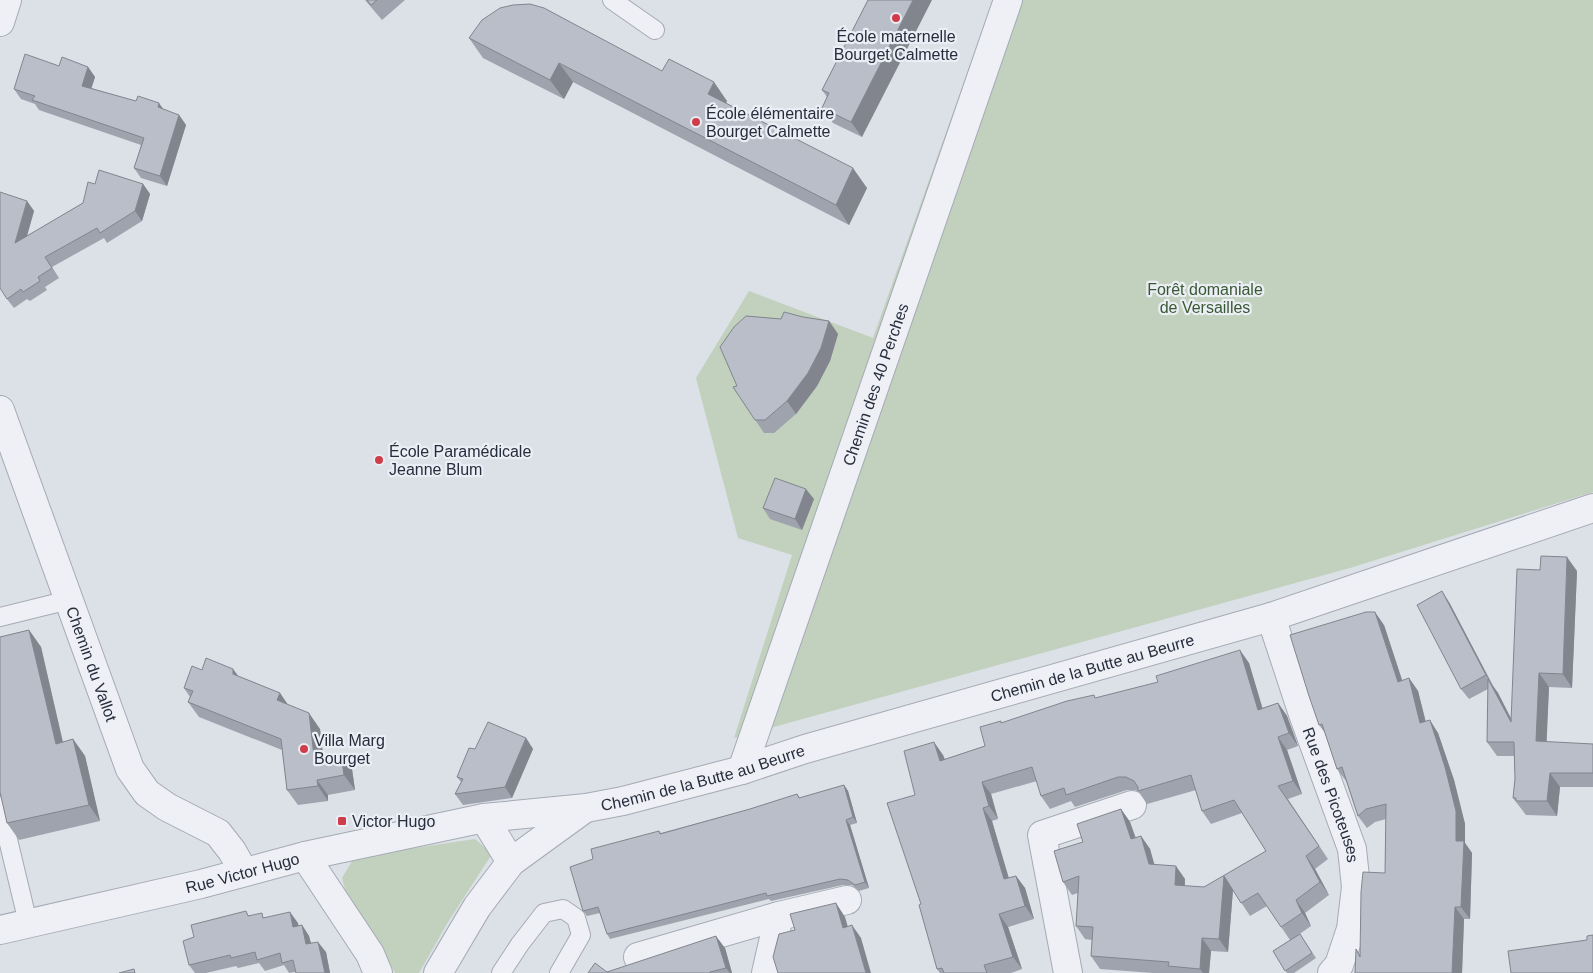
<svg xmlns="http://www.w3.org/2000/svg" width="1593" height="973" font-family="Arial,sans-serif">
	<rect width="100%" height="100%" fill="#dce0e7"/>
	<g fill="#c1d1bd">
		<polygon points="993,0 1593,0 1593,492 1350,568 734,738 792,555 738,538 696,378 749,291 873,338"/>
		<polygon points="475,839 492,854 448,922 419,973 395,973 376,937 346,893 342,878 352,861 408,849"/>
	</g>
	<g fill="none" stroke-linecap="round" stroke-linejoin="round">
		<defs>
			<g id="lane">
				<polyline points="612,0 655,30"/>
				<polyline points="0,617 69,600"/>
				<polyline points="0,806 28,923"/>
				<polyline points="501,973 520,944 544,913 563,909 576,918 581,935 559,973"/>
			</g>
			<g id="street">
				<polyline points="0,22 7,0"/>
				<path id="s1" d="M0,410L130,769L147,793L167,807L218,833L232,851L244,872"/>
				<path id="s2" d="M1271,617L1303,714L1352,849L1356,887L1351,929L1339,965L1332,973"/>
				<path id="s3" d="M742,770L1008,0"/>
				<polyline points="484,818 511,862"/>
				<polyline points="305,856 370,954 378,973"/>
				<polyline points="779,916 847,900"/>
				<path id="s4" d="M0,930L201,884L305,856L484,818L586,808L623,801L742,770L805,749L1271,617L1593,508"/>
				<polyline points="638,957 779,916 766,973"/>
				<polyline points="438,973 477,907 511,862 584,809"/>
				<polyline points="1068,973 1042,835 1132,805"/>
			</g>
		</defs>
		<use href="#lane" stroke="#a5aab4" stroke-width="20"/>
		<use href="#street" stroke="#a5aab4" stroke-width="30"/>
		<use href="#lane" stroke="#eff0f5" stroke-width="18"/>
		<use href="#street" stroke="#eff0f5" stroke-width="28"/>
	</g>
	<g fill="#9fa3ad">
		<polygon points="365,0 405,0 382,20"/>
		<polygon points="868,0 862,137 833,123 822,108 827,97 822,90"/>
		<polygon points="469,38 662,71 727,101 726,103 867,188 849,225 573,82 564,99 483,58"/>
		<polygon points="59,66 88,67 95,77 91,88 164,110 179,115 186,125 167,186 141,178 134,168 141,145 39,110 35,104 21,99 14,89"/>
		<polygon points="95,184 143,184 150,194 142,221 107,243 104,238 52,267 59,278 45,287 47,290 30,301 27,299 14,308 7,299 27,201 34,211 27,236 83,203"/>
		<polygon points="803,317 829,321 838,334 830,361 817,386 796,414 774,433 764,433 733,387 737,386 781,319"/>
		<polygon points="814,499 802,530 770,519 763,508"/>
		<polygon points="1577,571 1572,688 1549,687 1546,742 1593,744 1593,787 1560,787 1557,816 1526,815 1513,798 1515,779 1514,756 1497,756 1487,742 1488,689 1469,699 1461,689 1449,602 1493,686 1498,693 1511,718"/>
		<polygon points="1384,625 1402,681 1409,678 1418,691 1426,722 1438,733 1454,780 1465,824 1465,843 1472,853 1470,919 1464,919 1462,973 1355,973 1356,949 1360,955 1385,873 1386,819 1375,822 1367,828 1358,816 1346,781 1337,769 1325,733 1319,725"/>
		<polygon points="29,630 41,647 63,742 73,739 85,756 100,821 19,840 7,823 1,796 0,796 0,637"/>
		<polygon points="1249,663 1262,708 1278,703 1287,716 1298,746 1287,750 1302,794 1288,799 1328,859 1315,869 1329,895 1305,913 1311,926 1291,940 1300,934 1316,958 1294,973 1287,973 1273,951 1290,940 1267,906 1250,916 1233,890 1228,952 1211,951 1209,973 1153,973 1100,969 1091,956 1092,940 1085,939 1076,926 1078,893 1072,895 1063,882 1083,842 1121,809 1130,822 1136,838 1141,836 1150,849 1154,865 1185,879 1185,886 1204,887 1266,851 1242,813 1211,824 1202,811 1196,790 1147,804 1138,791 1135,790 1127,790 1075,807 1071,801 1050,809 1041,796 1037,781 991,794 998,819 992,821 1008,878 1016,876 1025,888 1034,919 1008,927 1022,969 1011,973 940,973 937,969 921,904 915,795 943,755 945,759 985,746 1002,723 1096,698"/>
		<polygon points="233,669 238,676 280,693 288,705 320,729 323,756 341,754 352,769 355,790 328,795 328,801 298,805 287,790 282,750 199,717 188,702 190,697 184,688 202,670"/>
		<polygon points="526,738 533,749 512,798 463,805 455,794 461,782 457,777 475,749"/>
		<polygon points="844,785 848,791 857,823 850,825 869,888 859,891 852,885 843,885 771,901 769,899 610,939 607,934 600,913 587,916 583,911 593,859 659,831 661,833 750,809 797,794 800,798"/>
		<polygon points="249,915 298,923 298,926 302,925 309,936 311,943 326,952 330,973 296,973 295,972 289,973 284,965 265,971 259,963 238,968 236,966 206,973 195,973 189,965 194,937"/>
		<polygon points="725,948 732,973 588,973 607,972"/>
	</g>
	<g fill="#82858d">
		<polygon points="913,0 932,0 862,137 851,122"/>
		<polygon points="559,63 573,82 564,99 550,80"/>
		<polygon points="88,67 95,77 89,96 82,86"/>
		<polygon points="714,82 727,101 721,113 708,94"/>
		<polygon points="159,103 166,113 158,107"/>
		<polygon points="179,115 186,125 167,186 160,176"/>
		<polygon points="853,168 867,188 849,225 836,205"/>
		<polygon points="143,184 150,194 142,221 135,211"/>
		<polygon points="27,201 34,211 22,253 15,243"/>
		<polygon points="829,321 838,334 830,361 817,386 796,414 787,401"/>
		<polygon points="806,489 814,499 802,530 795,519"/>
		<polygon points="1567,557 1577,571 1572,688 1563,674"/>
		<polygon points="1442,591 1449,602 1493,686 1486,675"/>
		<polygon points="1375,612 1384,625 1407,695 1398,682"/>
		<polygon points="29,630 41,647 67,761 56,744"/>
		<polygon points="1240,650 1249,663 1267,723 1258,710"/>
		<polygon points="233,669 244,684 233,674"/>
		<polygon points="1539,673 1549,687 1546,756 1536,741"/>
		<polygon points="1409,678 1418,691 1429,736 1420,723"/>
		<polygon points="1488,679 1498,693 1520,737 1511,722"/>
		<polygon points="280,693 290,708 277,700"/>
		<polygon points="1278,703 1287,716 1298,746 1289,733"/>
		<polygon points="309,713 320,729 325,772 314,756"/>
		<polygon points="1430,720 1438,733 1454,780 1465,824 1465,843 1472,853 1470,919 1461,907"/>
		<polygon points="1278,737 1287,750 1302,794 1293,781"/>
		<polygon points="526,738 533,749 512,798 505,787"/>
		<polygon points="73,739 85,756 100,821 89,805"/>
		<polygon points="934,742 943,755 949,774 940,761"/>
		<polygon points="341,754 352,769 355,790 344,775"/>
		<polygon points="1550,773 1560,787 1557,816 1547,801"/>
		<polygon points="317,780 328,795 328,801 318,786"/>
		<polygon points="982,782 991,794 998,819 989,806"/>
		<polygon points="844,785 848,791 857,823 853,817"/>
		<polygon points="983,808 992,821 1013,892 1004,879"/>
		<polygon points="1121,809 1130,822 1140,852 1131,839"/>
		<polygon points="846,820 850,825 869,888 865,882"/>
		<polygon points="1141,836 1150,849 1158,877 1149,864"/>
		<polygon points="1306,856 1315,869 1329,895 1320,882"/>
		<polygon points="1176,866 1185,879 1184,898 1175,885"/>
		<polygon points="1016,876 1025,888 1034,919 1025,906"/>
		<polygon points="1224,876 1233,889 1228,952 1219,939"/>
		<polygon points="1296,900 1305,913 1311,926 1302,913"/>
		<polygon points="836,903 845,917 852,941 843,928"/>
		<polygon points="1455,907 1464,919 1462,973 1452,973"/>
		<polygon points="290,912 298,923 301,937 293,927"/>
		<polygon points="999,914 1008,927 1022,969 1013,957"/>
		<polygon points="302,925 309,936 314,955 306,944"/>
		<polygon points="852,925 861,938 871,973 866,973"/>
		<polygon points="716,936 725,948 732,973 730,973 726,968"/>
		<polygon points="1202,938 1211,951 1209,973 1203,973 1200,969"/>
		<polygon points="318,942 326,952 330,973 325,973"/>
	</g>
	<g fill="#b9bec9" stroke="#82858d">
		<polygon points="367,0 377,0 371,5"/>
		<polygon points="868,0 913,0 851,122 822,108 829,93 822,90"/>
		<polygon points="530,4 544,8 662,71 669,59 714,82 708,94 853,168 836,205 559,63 550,80 469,38 482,20 500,8 513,5"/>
		<polygon points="25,54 59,66 62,57 88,67 82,86 136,101 138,96 159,103 158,107 179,115 160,176 134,168 144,138 32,100 35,96 14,89"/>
		<polygon points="99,170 143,184 135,211 100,233 97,228 45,257 52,268 38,277 40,281 23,292 21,289 7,299 0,288 0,192 27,201 15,243 83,203 88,182 95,184"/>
		<polygon points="784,312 803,317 829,321 821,348 808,373 787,401 765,420 755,420 733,387 737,386 720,347 734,327 746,316 781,319"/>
		<polygon points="775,478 806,489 795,519 763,508"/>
		<polygon points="1541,556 1567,557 1563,674 1539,673 1536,741 1593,744 1593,773 1550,773 1547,801 1516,801 1516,798 1513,798 1515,779 1514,742 1487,742 1488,679 1511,722 1517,569 1540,570"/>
		<polygon points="1442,591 1486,675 1461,689 1417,605"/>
		<polygon points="1366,612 1375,612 1398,682 1409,678 1420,723 1430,720 1445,767 1456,811 1456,841 1464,841 1461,907 1455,907 1452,973 1355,973 1356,949 1360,957 1361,892 1363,872 1385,873 1386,804 1366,809 1358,816 1342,767 1337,769 1322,724 1319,725 1309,696 1290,635"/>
		<polygon points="29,630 56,744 73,739 89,805 7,823 0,792 0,637"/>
		<polygon points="1240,650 1258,710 1278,703 1289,733 1278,737 1293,781 1278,786 1319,846 1306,856 1320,882 1296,900 1302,913 1281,927 1258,893 1241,903 1224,876 1219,939 1202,938 1200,969 1168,966 1169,962 1091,956 1093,927 1076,926 1079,876 1063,882 1054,851 1083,842 1077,824 1121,809 1131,839 1141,836 1149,864 1176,866 1175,885 1204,887 1266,851 1234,800 1202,811 1191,775 1138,791 1138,787 1134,781 1126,777 1118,777 1066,795 1064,788 1041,796 1032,767 982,782 989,806 983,808 1004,879 1016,876 1025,906 999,914 1013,957 984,965 987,973 944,973 942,968 937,969 919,905 921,904 887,803 915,795 904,751 934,742 940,761 985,746 980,727 1001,721 1001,723 1067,701 1094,695 1095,698 1158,682 1156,676"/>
		<polygon points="206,658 233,669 233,674 280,693 277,700 309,713 314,756 341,754 344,775 317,780 318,786 287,790 281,739 188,702 193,691 184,688 192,666 202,670"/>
		<polygon points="488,722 526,738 505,787 455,794 463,779 457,777 469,748 475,749"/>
		<polygon points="844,785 853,817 846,820 865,882 855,885 848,880 840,879 767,896 766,893 607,934 598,907 583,911 570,867 593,859 591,849 659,831 660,834 750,809 797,794 799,798"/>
		<polygon points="836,903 843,928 852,925 866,973 778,973 773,957 779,934 795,930 790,914"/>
		<polygon points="246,911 248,916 262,913 263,918 290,912 293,927 302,925 306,944 318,942 325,973 296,973 293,960 282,963 280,953 257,960 255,952 231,958 230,955 189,965 183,941 194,937 191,925"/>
		<polygon points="1300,934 1312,953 1285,971 1273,951"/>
		<polygon points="1593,935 1593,973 1511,973 1508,951 1587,940 1587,936"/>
		<polygon points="716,936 726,968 710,972 710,973 588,973 595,963 607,972"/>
		<polygon points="134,969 135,973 119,973"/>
	</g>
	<g fill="#d03d4a" stroke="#ebeef4" stroke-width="2">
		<circle cx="896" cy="18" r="5"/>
		<circle cx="696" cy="122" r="5"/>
		<circle cx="379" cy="460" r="5"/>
		<circle cx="304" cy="749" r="5"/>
		<rect x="337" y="816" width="10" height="10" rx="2.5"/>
	</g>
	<g text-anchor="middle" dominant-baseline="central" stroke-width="4.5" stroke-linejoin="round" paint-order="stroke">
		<g font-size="16" fill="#262d3d" stroke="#ebeef4" text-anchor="start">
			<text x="896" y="36" text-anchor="middle">École maternelle<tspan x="896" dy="18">Bourget Calmette</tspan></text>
			<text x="706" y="113">École élémentaire<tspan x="706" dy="18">Bourget Calmette</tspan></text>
			<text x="389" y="451">École Paramédicale<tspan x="389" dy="18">Jeanne Blum</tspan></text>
			<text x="314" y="740">Villa Marg<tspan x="314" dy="18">Bourget</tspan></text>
			<text x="352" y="821">Victor Hugo</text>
		</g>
		<g font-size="16" fill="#385933" stroke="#ebeef4">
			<text x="1205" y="289">Forêt domaniale<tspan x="1205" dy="18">de Versailles</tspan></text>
		</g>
		<g font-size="16" fill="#262d3d" stroke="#ebeef4">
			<text stroke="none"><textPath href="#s3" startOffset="408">Chemin des 40 Perches</textPath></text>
			<text stroke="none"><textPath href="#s1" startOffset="270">Chemin du Vallot</textPath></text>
			<text stroke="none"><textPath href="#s4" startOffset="1125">Chemin de la Butte au Beurre</textPath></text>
			<text stroke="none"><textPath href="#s4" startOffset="720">Chemin de la Butte au Beurre</textPath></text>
			<text stroke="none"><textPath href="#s2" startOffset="188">Rue des Picoteuses</textPath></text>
			<text stroke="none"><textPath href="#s4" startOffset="249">Rue Victor Hugo</textPath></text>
		</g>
	</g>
</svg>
